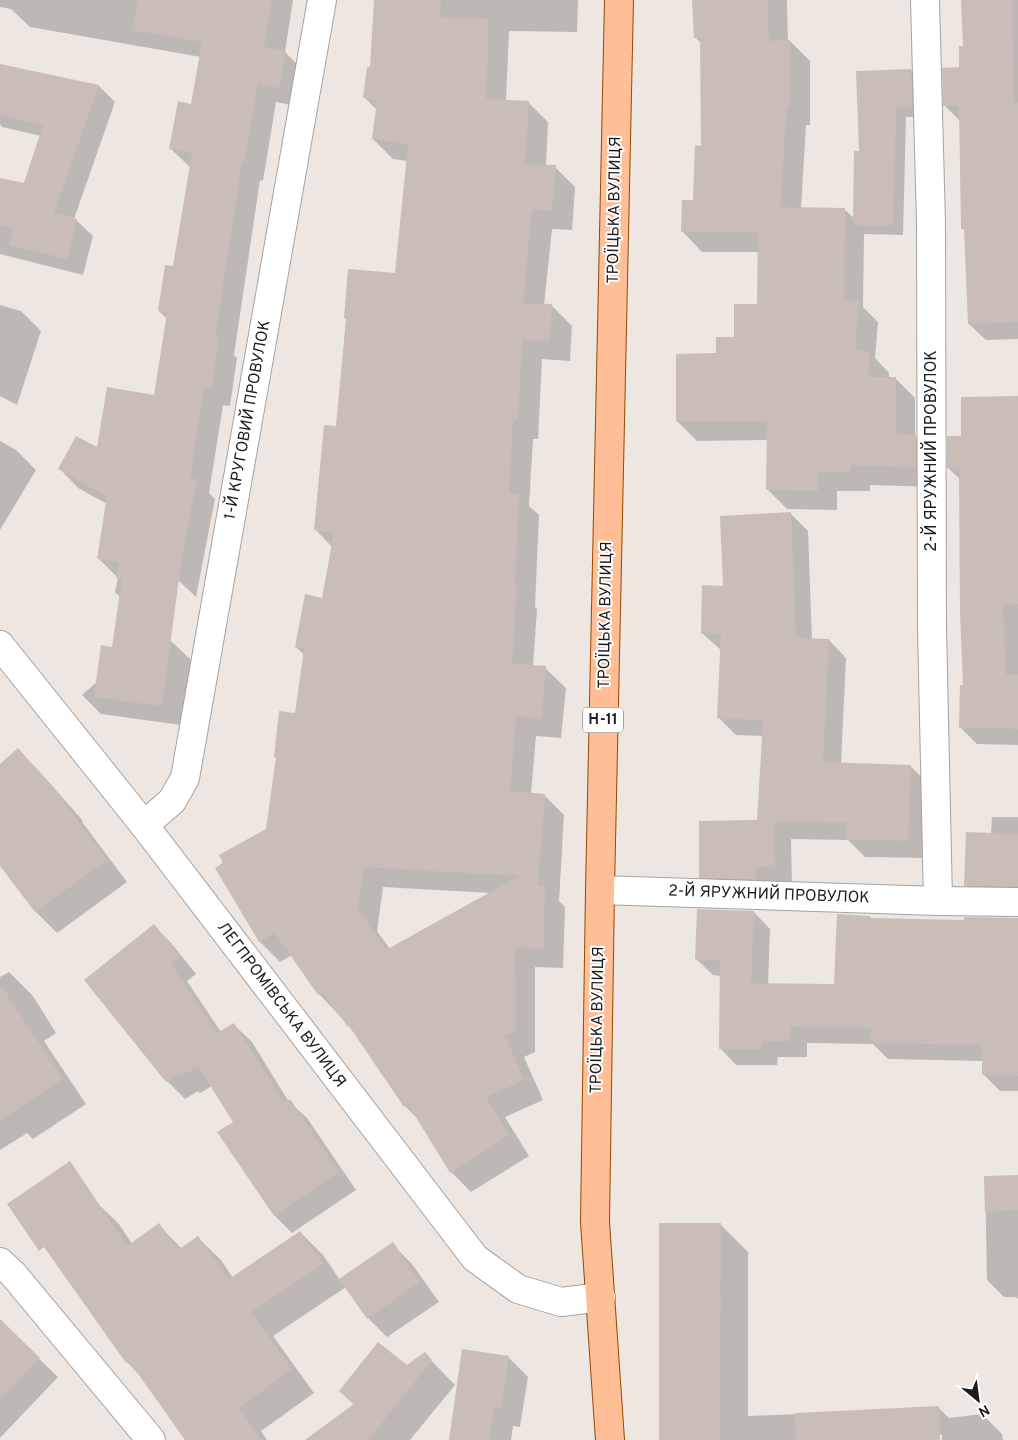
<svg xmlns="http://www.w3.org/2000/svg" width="1018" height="1440" font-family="Overpass,sans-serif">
	<rect width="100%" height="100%" fill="#eee7e1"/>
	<g fill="#0003" fill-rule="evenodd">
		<polygon points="0,0 293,0 285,52 304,71 297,106 276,102 263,181 260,180 234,355 237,358 230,406 223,405 209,493 215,499 196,597 178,580 134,611 115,592 118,578 99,559 107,504 78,488 60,469 98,449 155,396 167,319 159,311 174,267 190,167 170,148 192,105 201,57 30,27 11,9 0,7"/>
		<path d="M375,0H578L577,32L509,31L506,101L528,102L548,122L546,166L555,167L575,187L572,230L552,229L544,305L552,306L572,326L570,361L542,359L538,439H533L529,506L539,515L535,607L537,609L533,667L545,668L566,688L561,738L536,736L531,794L544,795L564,815L559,901L565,907L563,968L535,967V1052L524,1057L543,1100L505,1117L529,1156L471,1192L451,1172L419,1120L405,1106L355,1032L319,994L292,955L280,962L260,942L216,868L267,829L277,758L275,756L296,715L304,655L296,647L323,599L332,547L315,529L337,428L396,275L408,161L393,159L373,139L377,110L364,97L371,69ZM383,887L491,893L390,949L377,931Z"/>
		<polygon points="693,0 787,0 788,42 790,41 810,61 810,125 806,125 801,209 844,209 855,219 860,153 911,70 921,80 921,117 906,117 903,235 864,234 863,307 878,322 875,358 889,373 889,378 895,378 915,398 915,436 935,456 935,487 870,485 870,491 837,491 837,510 787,509 767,489 768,440 697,441 677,421 717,355 735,339 758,305 759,252 702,252 683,232 694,202 702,147 702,44 695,37"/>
		<polygon points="963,0 1018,0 1018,339 986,340 969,324 965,231 963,228 961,122 945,106 960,68 964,47"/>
		<polygon points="0,65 99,86 115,102 74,219 76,220 93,236 83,275 0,254 0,180 24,185 41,136 2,127 0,124"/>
		<polygon points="0,305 21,311 41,331 17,405 0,396"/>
		<polygon points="1018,398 1018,745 977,744 960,727 964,686 961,480 948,468 962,438"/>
		<polygon points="0,441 16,450 36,470 0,530"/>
		<polygon points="790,513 808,531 812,640 829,640 846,658 841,764 910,766 928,783 925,858 865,857 848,840 791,839 792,884 718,895 701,877 759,821 763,736 736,735 719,718 722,651 702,633 724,588"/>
		<polygon points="148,637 171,641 191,660 181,725 101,714 82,695"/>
		<polygon points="18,750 39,771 83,821 82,822 127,882 57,933 36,912 0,864 0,765"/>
		<polygon points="992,817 1018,817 1018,902 982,902 966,885 991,834"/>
		<polygon points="754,912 770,929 768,985 836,985 870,917 872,919 965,921 1018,919 1018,1091 1000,1091 983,1074 983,1061 888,1059 873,1044 807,1043 807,1057 778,1057 777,1065 736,1065 720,1048 721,976 713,975 696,959"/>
		<polygon points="154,926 171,943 196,974 187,981 221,1032 234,1025 252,1042 289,1102 307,1118 356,1190 292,1233 275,1216 219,1133 234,1122 212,1086 200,1093 198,1091 185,1099 167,1081"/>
		<polygon points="9,972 33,996 56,1033 44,1041 86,1104 33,1139 27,1133 0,1150 0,977"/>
		<polygon points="1018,1176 1018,1299 1016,1297 1004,1297 987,1280 985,1177"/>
		<polygon points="96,1202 119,1224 132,1244 159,1225 182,1249 198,1238 221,1260 233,1278 300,1232 323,1255 340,1280 392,1244 412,1264 439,1302 387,1337 368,1318 346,1287 273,1336 314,1393 261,1431 267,1440 202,1440 127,1362"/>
		<polygon points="720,1224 748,1252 748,1416 939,1408 949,1418 982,1414 1002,1434 1003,1440 942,1440 942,1435 939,1435 939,1440 660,1440"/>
		<polygon points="6,1327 58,1377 0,1438 0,1333"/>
		<polygon points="425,1354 455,1385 410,1440 307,1440 354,1405 340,1391 407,1367"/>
		<polygon points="508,1357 528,1377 520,1427 513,1426 511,1440 450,1440"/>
	</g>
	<g fill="#cabcb7" fill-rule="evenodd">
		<polygon points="138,0 272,0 264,47 286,51 279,88 258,84 244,163 242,162 215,338 219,338 212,388 204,387 190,478 197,479 182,556 162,706 94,697 101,645 112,647 122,579 116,578 119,562 97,559 107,496 58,469 76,436 97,447 107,387 154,395 167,313 158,311 165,265 173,266 192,153 169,149 178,101 191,104 202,42 132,30"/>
		<path d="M374,0H441L440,17L489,19L486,99L529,101L525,164L556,165L552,211L532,209L523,303L552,304L550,341L522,340L518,420L513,419L509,493L519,494L515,587H517L512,664L546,666L541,719L516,716L510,791L545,794L538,885L545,886L544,949L515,947L516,1031L505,1036L524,1080L486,1097L509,1135L450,1173L408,1104L404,1107L349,1026L348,1027L323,992L318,995L275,933L259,942L215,868L223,863L219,855L266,829L276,757H274L279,711L295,713L304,649L295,647L305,594L322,598L334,532L314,530L324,425L336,426L346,319L344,318L348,269L395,273L408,144L372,139L377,100L363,98L367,67H370ZM364,867L519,876L386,950L358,909Z"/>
		<polygon points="692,0 768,0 769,41 790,40 790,106 787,106 780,207 845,208 844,300 859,301 855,350 870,352 868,377 896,377 896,434 916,435 916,468 851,465 851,472 818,471 818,491 766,490 767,421 676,421 676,354 716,353 716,337 734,337 734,304 757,304 758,232 681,232 682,200 693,200 695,145 701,146 700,38 694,38"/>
		<polygon points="961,0 1012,0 1014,103 1018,103 1018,322 968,324 964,229 961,229 959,106 943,106 942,68 959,67 959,46 963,46"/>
		<polygon points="0,64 99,85 54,213 77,219 67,259 10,245 13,228 0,225 0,178 24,183 43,125 0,115"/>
		<polygon points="911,69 912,107 896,108 893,226 853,225 854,151 859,151 856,71"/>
		<polygon points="1018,396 1018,604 1003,605 1006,675 1018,675 1018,729 959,728 960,685 963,685 960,613 959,469 947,468 947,436 961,436 961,397"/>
		<polygon points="791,512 796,638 829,639 823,762 911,765 908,841 846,840 847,823 774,822 775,867 756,867 756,879 699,878 699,821 757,820 763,720 717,718 721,634 701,634 702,585 723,586 720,516"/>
		<polygon points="18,748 63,799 62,800 107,860 35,912 0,866 0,764"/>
		<polygon points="966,832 1018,834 1018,886 964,886"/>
		<polygon points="697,909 754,911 751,983 834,984 837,914 870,916 870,918 964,920 964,917 1018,918 1018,1076 982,1075 982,1045 870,1043 871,1028 791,1027 790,1041 762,1041 761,1049 719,1049 720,960 695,959"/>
		<polygon points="154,924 180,956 171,964 217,1033 234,1023 284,1103 290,1099 339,1172 274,1216 217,1132 233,1122 198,1066 182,1076 180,1074 166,1082 84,980"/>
		<polygon points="0,984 63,1079 0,1121"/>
		<polygon points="70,1161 127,1246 159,1223 178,1250 198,1236 229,1279 300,1231 323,1264 251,1312 292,1369 239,1408 261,1440 185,1440 129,1361 126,1363 44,1247 39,1251 7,1204"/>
		<polygon points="1018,1175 1018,1210 985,1212 984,1176"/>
		<polygon points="659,1223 721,1223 720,1440 659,1440"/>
		<polygon points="393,1242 420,1282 367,1319 339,1279"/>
		<polygon points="0,1319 40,1358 0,1400"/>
		<polygon points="378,1342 407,1365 425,1352 432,1360 368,1440 305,1440 354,1404 339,1391"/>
		<polygon points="462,1349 509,1356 501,1408 494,1407 489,1440 449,1440"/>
		<polygon points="939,1406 940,1440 796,1440 795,1413"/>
	</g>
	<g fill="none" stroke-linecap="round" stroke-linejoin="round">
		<defs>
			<g id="street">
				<polyline points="925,0 931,223 932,628 938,901"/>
				<polyline points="0,645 144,825 475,1258 518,1289 561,1302 601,1297"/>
				<polyline points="144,825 172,801 185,778 322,0"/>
				<polyline points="600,890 938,901 1018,902"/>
				<polyline points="0,1262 13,1274 151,1440"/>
			</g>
			<polyline id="primary" points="610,1440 595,1222 600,890 619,0"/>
		</defs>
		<use href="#street" stroke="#a3a3a3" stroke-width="30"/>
		<use href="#primary" stroke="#944900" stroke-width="30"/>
		<use href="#street" stroke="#fff" stroke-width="28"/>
		<use href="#primary" stroke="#ffbe95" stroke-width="28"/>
	</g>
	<g text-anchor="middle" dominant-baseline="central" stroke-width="4" stroke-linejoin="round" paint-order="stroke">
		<rect fill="#fff" stroke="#606060" stroke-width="1" x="583" y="707.5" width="40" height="25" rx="4"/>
		<g font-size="15" font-weight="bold" fill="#1c1c1c">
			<text x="603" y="720">Н-11</text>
		</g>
		<g font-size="16" fill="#1c1c1c" stroke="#fff">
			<text transform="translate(615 210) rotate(-89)">ТРОЇЦЬКА ВУЛИЦЯ</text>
			<text transform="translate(248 420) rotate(-80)">1-Й КРУГОВИЙ ПРОВУЛОК</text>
			<text transform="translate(932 451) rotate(-90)">2-Й ЯРУЖНИЙ ПРОВУЛОК</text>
			<text transform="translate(606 615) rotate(-89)">ТРОЇЦЬКА ВУЛИЦЯ</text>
			<text transform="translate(769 895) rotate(2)">2-Й ЯРУЖНИЙ ПРОВУЛОК</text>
			<text transform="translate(281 1005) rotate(53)">ЛЕГПРОМІВСЬКА ВУЛИЦЯ</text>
			<text transform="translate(598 1020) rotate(-89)">ТРОЇЦЬКА ВУЛИЦЯ</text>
		</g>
	</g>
	<g transform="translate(978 1400) rotate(151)" stroke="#ffffff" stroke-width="4" paint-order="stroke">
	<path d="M0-4L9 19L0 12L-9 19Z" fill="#1c1c1c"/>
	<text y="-8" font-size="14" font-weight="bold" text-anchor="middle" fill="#1c1c1c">N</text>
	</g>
</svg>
